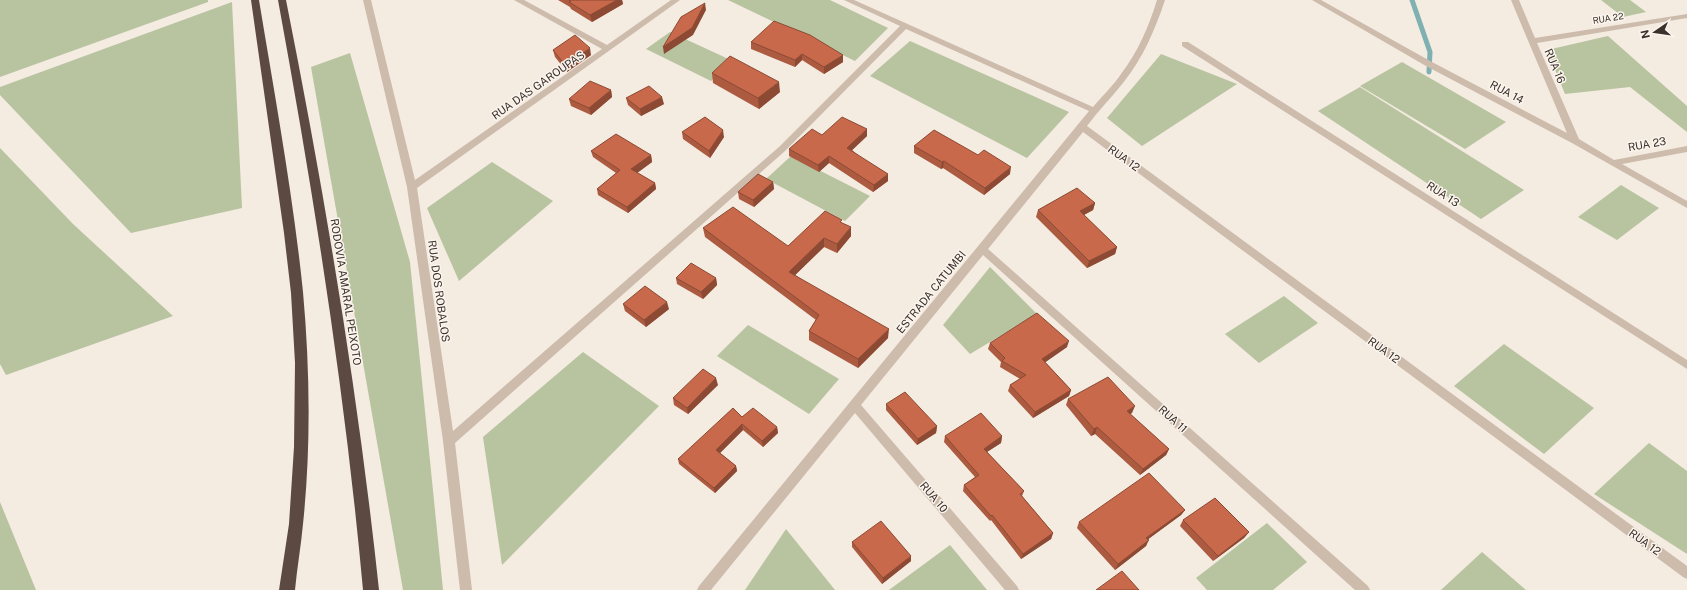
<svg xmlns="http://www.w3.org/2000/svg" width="1687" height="590" font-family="'Public Sans',sans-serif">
	<rect width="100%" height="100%" fill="#f4ebe1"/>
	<g fill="#b8c4a0">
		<polygon points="0,0 208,0 208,2 0,77"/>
		<polygon points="728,0 830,0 888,28 855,61"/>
		<polygon points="1601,0 1630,0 1646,12 1623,17"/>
		<polygon points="232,2 242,208 131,233 0,95 0,87"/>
		<polygon points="670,32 735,62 711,81 646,49"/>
		<polygon points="1608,36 1687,106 1687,132 1630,87 1565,94 1547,50"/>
		<polygon points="910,41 1069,112 1027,158 870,76"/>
		<polygon points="350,53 410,262 443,590 403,590 311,67"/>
		<polygon points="1161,54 1237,84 1142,146 1107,118"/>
		<polygon points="1402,62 1506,122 1465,149 1360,86"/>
		<polygon points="1360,87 1524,190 1481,219 1318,111"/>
		<polygon points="0,148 73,224 173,316 6,375 0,364"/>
		<polygon points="791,156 870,196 845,221 766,179"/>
		<polygon points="492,162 553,201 459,281 427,208"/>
		<polygon points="1621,185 1659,208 1617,240 1578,217"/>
		<polygon points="990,267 1037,314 970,354 943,325"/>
		<polygon points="1284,296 1318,323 1259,363 1225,334"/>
		<polygon points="748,325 839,379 809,414 717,356"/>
		<polygon points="1504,344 1594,408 1544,454 1454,386"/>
		<polygon points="583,352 659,406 502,565 483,437"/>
		<polygon points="1649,443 1687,471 1687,554 1594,494"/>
		<polygon points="0,502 36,590 0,590"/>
		<polygon points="1267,523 1307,562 1273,590 1207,590 1196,578"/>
		<polygon points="786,529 835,590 745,590"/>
		<polygon points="950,545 987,590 889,590"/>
		<polygon points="1482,552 1526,590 1441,590"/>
	</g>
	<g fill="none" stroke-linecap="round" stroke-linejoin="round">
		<polyline stroke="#7fb0b2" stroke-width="5" points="1412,0 1430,52 1429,72"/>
		<g fill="#cdbbac" fill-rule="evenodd">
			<path d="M363,0H371L415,180L602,49L514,0H524L607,45L671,0H680L417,188L453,431L779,147L900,26L844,0H854L1093,107C1102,96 1113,86 1121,74C1138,52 1149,26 1157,0H1165C1155,30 1143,58 1123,83C1111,98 1098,111 1087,126L1687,566V579L1683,577L1083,132L988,249L1368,586L1370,590H1355L983,255L861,405L1017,586L1019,590H1005L855,413L711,590H697L699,586L1089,111L906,29L785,151L455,443L472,590H460L443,441L407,187Z"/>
			<polygon points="1312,0 1321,0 1432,62 1567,133 1511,0 1519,0 1535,38 1687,14 1687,18 1537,43 1579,139 1614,160 1687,146 1687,152 1622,164 1687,201 1687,208 1572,143 1426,66"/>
			<polygon points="1182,42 1188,42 1687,360 1687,369 1182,46"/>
		</g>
		<g fill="#5c4a42" fill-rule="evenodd">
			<path d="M251,0H259C275,97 293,194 303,292C310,369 311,448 303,524C301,546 297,568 295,590H279L289,524L294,447L295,363L291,293L284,233Z"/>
			<path d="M278,0H286C325,196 358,392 379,590H363C345,392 314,196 278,0Z"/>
		</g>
	</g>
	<g fill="#ac5a40">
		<polygon points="558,0 622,0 623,4 592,22 571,9 570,7"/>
		<polygon points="751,42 843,62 824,74 802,60 795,67 751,49"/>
		<polygon points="553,50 591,55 567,72 555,57"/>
		<polygon points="712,73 780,92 759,109 713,83"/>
		<polygon points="611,90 612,97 591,115 571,106 569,99"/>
		<polygon points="626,98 664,104 641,116 628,105"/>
		<polygon points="682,132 724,137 710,158 683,139"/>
		<polygon points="822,135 867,136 852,150 888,181 873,192 829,163 819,172 789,156 789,149"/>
		<polygon points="914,146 1010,174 984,195 943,168 941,169 914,153"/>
		<polygon points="591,151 651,155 652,162 637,173 655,183 656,189 628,213 598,195 597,189 616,173 593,157"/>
		<polygon points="773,182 774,189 754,207 739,199 738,192"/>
		<polygon points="1095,203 1093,210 1084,215 1117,247 1115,254 1087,268 1036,217 1038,210"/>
		<polygon points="842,223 851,236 837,253 824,247 795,275 888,338 858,368 809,340 809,331 816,320 705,237 703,228 788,246"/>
		<polygon points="676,278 716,278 717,285 703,299 677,284"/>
		<polygon points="623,304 669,309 646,327 625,311"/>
		<polygon points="990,343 1067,347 1045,362 1071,390 1069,396 1033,418 1008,391 1010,385 1020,379 1000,367 1001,362 988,349"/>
		<polygon points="718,385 688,414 674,405 673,398"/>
		<polygon points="1068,399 1132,413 1130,414 1169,449 1166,455 1140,475 1095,434 1091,436 1066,405"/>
		<polygon points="886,404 937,426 936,433 917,445 886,410"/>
		<polygon points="742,417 777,427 778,433 763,447 743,430 720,453 736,466 737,471 715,493 679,464 678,459"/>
		<polygon points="945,436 1002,436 1001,443 987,452 1024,491 1022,496 1053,533 1051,539 1021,559 991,520 990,521 963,491 964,485 975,477 944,442"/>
		<polygon points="1185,510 1181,515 1148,539 1146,546 1115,570 1077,528 1079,522"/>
		<polygon points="1183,520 1249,532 1244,538 1213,561 1180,526"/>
		<polygon points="852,542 911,561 882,584 852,547"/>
	</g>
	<g fill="#8c4a34">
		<polygon points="617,0 622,0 623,4 592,22 590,15"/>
		<polygon points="705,3 706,10 693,35 664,54 663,47"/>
		<polygon points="590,48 591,55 567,72 565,65"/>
		<polygon points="802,54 802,60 795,67 795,60"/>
		<polygon points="843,55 843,62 824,74 824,67"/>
		<polygon points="779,82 780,92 759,109 758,98"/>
		<polygon points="611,90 612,97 591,115 589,108"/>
		<polygon points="662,97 664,104 641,116 640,109"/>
		<polygon points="867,129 867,136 847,155 847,148"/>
		<polygon points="723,130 724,137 710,158 709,151"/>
		<polygon points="651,155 652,162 633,176 631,169"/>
		<polygon points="829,156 829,163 819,172 818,165"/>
		<polygon points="944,161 943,168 941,169 942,162"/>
		<polygon points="1011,167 1010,174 984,195 985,188"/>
		<polygon points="888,174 888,181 873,192 874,185"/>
		<polygon points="773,182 774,189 754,207 753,200"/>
		<polygon points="655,183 656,189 628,213 627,207"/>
		<polygon points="1095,203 1093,210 1078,218 1080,211"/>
		<polygon points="851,227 851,236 837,253 837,244"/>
		<polygon points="824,238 824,247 789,281 789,272"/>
		<polygon points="1117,247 1115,254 1087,268 1089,261"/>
		<polygon points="716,278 717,285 703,299 701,292"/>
		<polygon points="667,302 669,309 646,327 644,320"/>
		<polygon points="889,329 888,338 858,368 858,359"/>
		<polygon points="1069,341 1067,347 1040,366 1042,359"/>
		<polygon points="716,378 718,385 688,414 687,408"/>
		<polygon points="1071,390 1069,396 1033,418 1035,412"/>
		<polygon points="1135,406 1132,413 1124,417 1127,411"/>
		<polygon points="742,424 743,430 717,456 716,450"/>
		<polygon points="937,426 936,433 917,445 918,439"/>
		<polygon points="777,427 778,433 763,447 762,441"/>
		<polygon points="1097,427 1095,434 1091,436 1094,429"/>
		<polygon points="1002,436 1001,443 982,455 984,449"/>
		<polygon points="1169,449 1166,455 1140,475 1143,469"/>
		<polygon points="736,466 737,471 715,493 714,488"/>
		<polygon points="1185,510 1181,515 1143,543 1146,538"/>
		<polygon points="1249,532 1244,538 1213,561 1218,556"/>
		<polygon points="1053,533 1051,539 1021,559 1023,554"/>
		<polygon points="1149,540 1146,546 1115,570 1118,564"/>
		<polygon points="911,556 911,561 882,584 883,578"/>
	</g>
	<g fill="#c8694b" stroke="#8c4a34">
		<polygon points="569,0 617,0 590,15 569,2 571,1"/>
		<polygon points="705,3 692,28 663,47 681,17"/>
		<polygon points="774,21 810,35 843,55 824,67 802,54 795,60 751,42"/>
		<polygon points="575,35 590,48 565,65 553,50"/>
		<polygon points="730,56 779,82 758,98 712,73"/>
		<polygon points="590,81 611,90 589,108 569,99"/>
		<polygon points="649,86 662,97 640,109 626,98"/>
		<polygon points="705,117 723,130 709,151 682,132"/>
		<polygon points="842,117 867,129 847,148 888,174 874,185 829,156 818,165 789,149 812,129 822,135"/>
		<polygon points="934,130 978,155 984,150 1011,167 985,188 944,161 942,162 914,146"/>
		<polygon points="616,134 651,155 631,169 655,183 627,207 597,189 620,170 591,151"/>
		<polygon points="758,174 773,182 753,200 738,192"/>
		<polygon points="1077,188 1095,203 1080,211 1117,247 1089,261 1038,210"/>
		<polygon points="733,207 788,246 825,211 842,220 840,222 851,227 837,244 824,238 789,272 889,329 858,359 809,331 819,315 703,228"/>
		<polygon points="691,263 716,278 701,292 676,278"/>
		<polygon points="645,286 667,302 644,320 623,304"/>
		<polygon points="1037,313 1069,341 1042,359 1071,390 1035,412 1010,385 1026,375 1002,361 1005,358 990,343"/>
		<polygon points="703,369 716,378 687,408 673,398"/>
		<polygon points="1108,377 1135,406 1127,411 1169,449 1143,469 1097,427 1094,429 1068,399"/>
		<polygon points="905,392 937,426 918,439 886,404"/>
		<polygon points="733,408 742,417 753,408 777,427 762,441 742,424 716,450 736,466 714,488 678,459"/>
		<polygon points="981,413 1002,436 984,449 1024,491 1020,494 1053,533 1023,554 992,515 991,516 964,485 979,475 945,436"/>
		<polygon points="1149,473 1185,510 1146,538 1149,540 1118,564 1079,522"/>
		<polygon points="1215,498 1249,532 1218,556 1183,520"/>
		<polygon points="881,521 911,556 883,578 852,542"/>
		<polygon points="1122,571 1139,590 1096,590"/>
	</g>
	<g text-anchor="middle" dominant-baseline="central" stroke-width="3" stroke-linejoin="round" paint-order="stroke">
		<g font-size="9" fill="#3b302b" stroke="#fbf5ee">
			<text transform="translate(1608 18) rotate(-9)">RUA 22</text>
		</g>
		<g font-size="11" fill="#3b302b" stroke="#fbf5ee">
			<text transform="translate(1555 66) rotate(67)">RUA 16</text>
			<text transform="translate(538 85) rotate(-35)">RUA DAS GAROUPAS</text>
			<text transform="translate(1507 92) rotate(28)">RUA 14</text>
			<text transform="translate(1647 144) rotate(-10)">RUA 23</text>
			<text transform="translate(1124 158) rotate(36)">RUA 12</text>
			<text transform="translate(1443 194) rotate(33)">RUA 13</text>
			<text transform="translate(439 291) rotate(82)">RUA DOS ROBALOS</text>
			<text transform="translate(346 292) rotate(81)">RODOVIA AMARAL PEIXOTO</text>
			<text transform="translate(931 292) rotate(-51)">ESTRADA CATUMBI</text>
			<text transform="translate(1384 350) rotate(36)">RUA 12</text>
			<text transform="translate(1173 419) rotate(42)">RUA 11</text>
			<text transform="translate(934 497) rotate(50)">RUA 10</text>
			<text transform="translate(1645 542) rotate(36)">RUA 12</text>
		</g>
	</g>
	<g transform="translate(1655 32) rotate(257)" stroke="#fbf5ee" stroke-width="3" paint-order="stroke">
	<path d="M0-3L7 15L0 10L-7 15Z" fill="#3b302b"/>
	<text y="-6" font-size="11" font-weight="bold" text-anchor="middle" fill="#3b302b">N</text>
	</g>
</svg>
